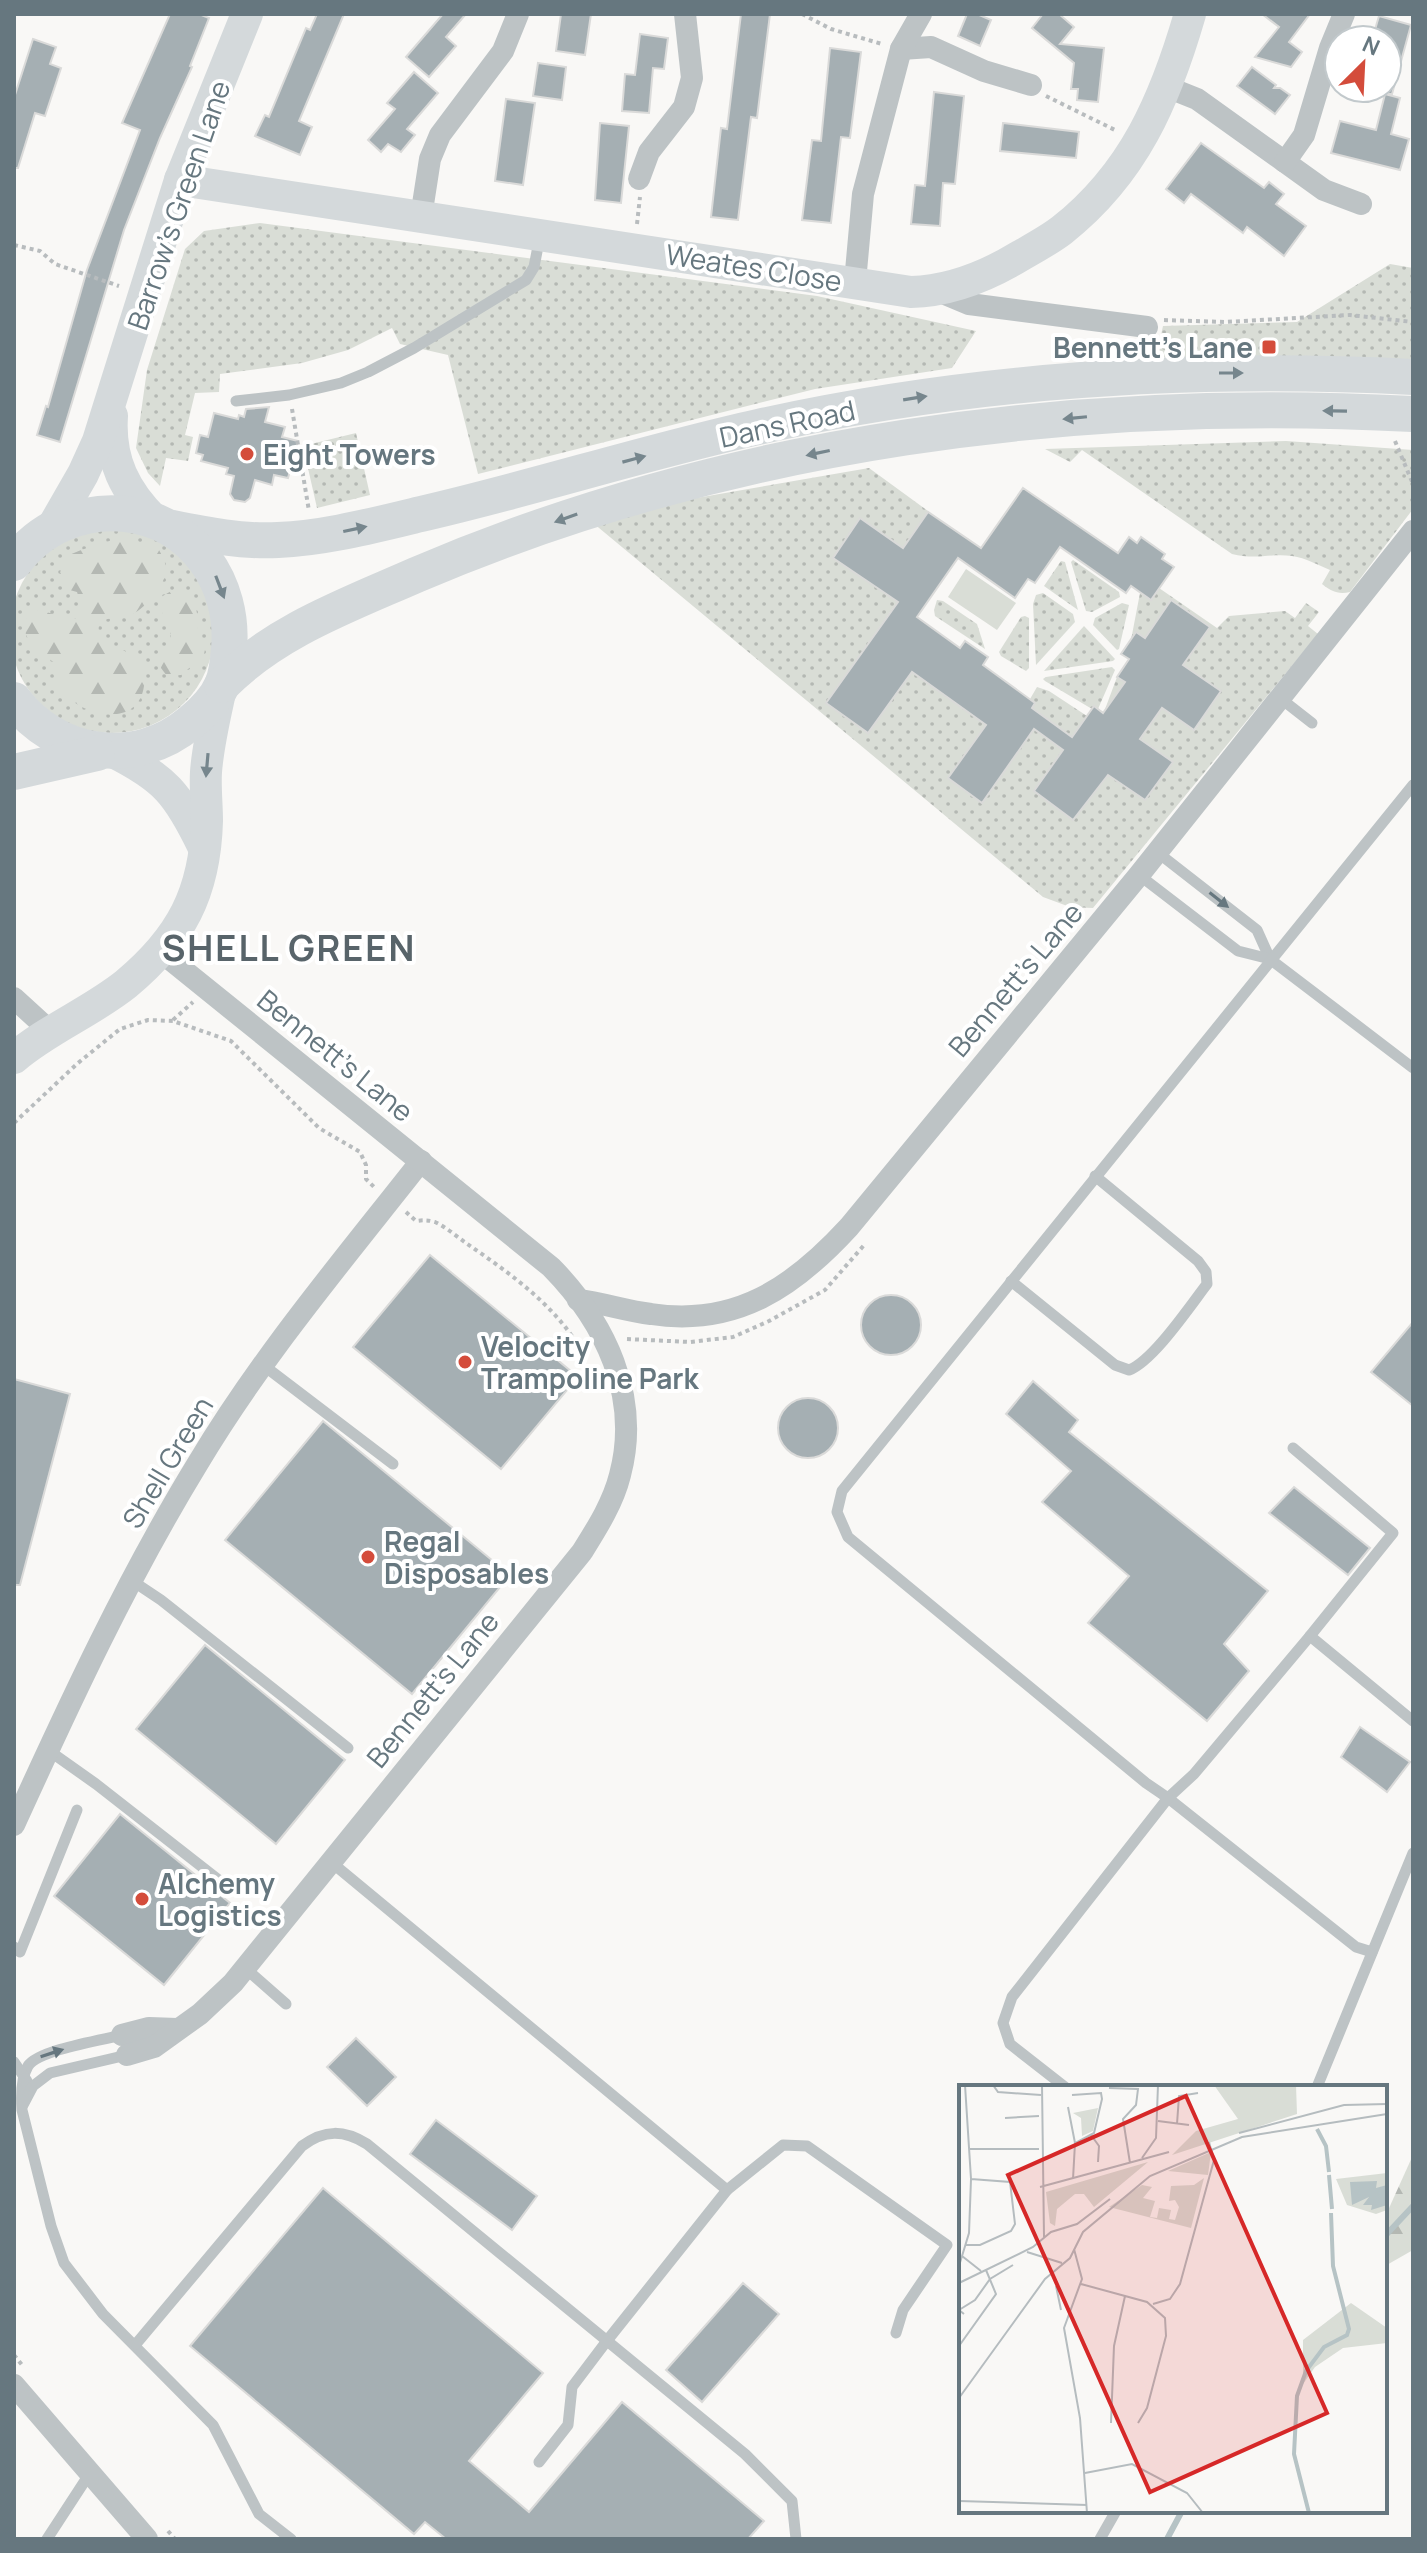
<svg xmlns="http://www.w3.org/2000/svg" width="1427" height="2553" font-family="Manrope,sans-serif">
	<defs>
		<pattern id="grass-dots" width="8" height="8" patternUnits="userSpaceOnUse" patternTransform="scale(2)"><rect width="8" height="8" fill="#d9ddd6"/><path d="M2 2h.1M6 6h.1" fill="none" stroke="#b4b8b3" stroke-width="1.8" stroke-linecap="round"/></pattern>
		<pattern id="forest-firs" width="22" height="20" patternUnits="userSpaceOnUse" patternTransform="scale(2)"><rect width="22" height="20" fill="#d9ddd6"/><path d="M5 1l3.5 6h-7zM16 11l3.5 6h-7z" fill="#b4b8b3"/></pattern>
	</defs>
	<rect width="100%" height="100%" fill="#f9f8f6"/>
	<g fill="url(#grass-dots)">
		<polygon points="260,223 817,296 976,331 952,368 815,389 478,474 448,355 400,344 392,328 348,350 302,363 220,374 219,392 195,393 185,435 193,437 188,461 166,458 160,486 148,473 136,448 147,370 185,249 204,231"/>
		<polygon points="1390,264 1413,268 1413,372 1228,357 1156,357 1163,326 1297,322"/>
		<polygon points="356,433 370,495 317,508 305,455 311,444"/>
		<path d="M1286,441L1413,450V509L1350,592C1338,595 1331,591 1322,584L1330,570C1318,565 1306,558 1292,556C1271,553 1256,560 1232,554L1082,450L1070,462L1045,449Z"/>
		<polygon points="869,468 928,511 903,548 860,518 833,558 912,612 893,608 826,703 868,733 912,672 986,725 948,778 982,803 1034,729 1041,734 1050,722 1032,708 1035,703 1030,699 1037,687 1049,691 1087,716 1092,709 1045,681 1043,679 1046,677 1112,667 1115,670 1098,709 1104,712 1117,677 1125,682 1118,691 1162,708 1195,730 1221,691 1183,665 1209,627 1171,600 1145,638 1136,632 1131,640 1140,593 1151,600 1159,588 1217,628 1229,616 1285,611 1295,618 1306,603 1319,612 1308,626 1318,634 1093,908 1070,907 1043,897 581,513 616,512"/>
		<circle cx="112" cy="631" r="102"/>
		<polygon points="1073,560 1119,592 1120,597 1092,612 1086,611 1071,562"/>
		<polygon points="1061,561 1065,562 1078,610 1044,586"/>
		<polygon points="1043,593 1073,614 1075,622 1036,665 1033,604 1036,595"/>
		<polygon points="937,600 943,601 977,624 985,649 935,616 934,610"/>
		<polygon points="1122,603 1129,605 1119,649 1117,650 1093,625 1095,618"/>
		<polygon points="1025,616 1029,618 1029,668 1026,671 1001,656 999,652 1021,617"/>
		<polygon points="1084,626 1115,659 1113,661 1044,671"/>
	</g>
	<g fill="url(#forest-firs)">
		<path d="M125,534L141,543L158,548C162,556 167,563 166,572C163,588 144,610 129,616C118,620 112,615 99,623L98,635C115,652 126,645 144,667C144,673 145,680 144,686C137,736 63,712 54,676C53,672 55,668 55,663L31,647L22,624L33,609L75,619L82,607L77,592L66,589L60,573L64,558C84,546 106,545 125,534Z"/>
		<path d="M178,587C198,591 200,623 197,641L205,648C204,665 191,664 181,675L167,676L161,668L162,658L169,652C174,635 169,622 159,608L161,597Z"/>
		<polygon points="1413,2155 1413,2250 1385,2266 1385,2217"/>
	</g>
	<polygon fill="#d9ddd6" points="966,569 1016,603 997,630 948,597"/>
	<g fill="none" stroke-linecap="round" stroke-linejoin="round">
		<g stroke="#b6c3c5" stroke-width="6">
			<polyline points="1385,2236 1413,2206"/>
			<polyline points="1167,2539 1182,2511"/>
		</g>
	</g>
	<g fill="#a5afb3" stroke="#dadad9" stroke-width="2">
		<polygon points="170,14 199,14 209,18 190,66 192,67 160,138 124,230 60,442 37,435 46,406 48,407 87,270 140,130 122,123"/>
		<polygon points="317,14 344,14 299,121 312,127 300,155 255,136 265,115 269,117 306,28 310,30"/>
		<polygon points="443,14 466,14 446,37 456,46 429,77 406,57"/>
		<polygon points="561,14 591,14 585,55 556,51"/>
		<polygon points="741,14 770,14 757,118 751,117 738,220 711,217 721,128 727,129"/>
		<polygon points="967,14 977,14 991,20 980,46 958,36"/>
		<polygon points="1043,14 1059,14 1074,27 1060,44 1104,48 1098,102 1077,100 1078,89 1071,89 1074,63 1032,28"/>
		<polygon points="1262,14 1310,14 1289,42 1302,52 1291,67 1255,57 1279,27"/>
		<polygon points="1379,16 1411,25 1392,94 1387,94 1387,40 1372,40"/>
		<polygon points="640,34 668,38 664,69 653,68 649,113 622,111 625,74 635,75"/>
		<polygon points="33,39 56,47 50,64 61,68 45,116 35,113 18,168 14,168 14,98"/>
		<polygon points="830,48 861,52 850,138 841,137 831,223 802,220 812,140 821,141"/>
		<polygon points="538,63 566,67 562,100 533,96"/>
		<polygon points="1252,67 1276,85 1274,88 1280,88 1290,95 1275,114 1237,86"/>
		<polygon points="414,72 438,93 407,129 415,135 401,152 388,144 381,152 368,140 395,109 387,103"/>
		<polygon points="934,92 964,96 955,184 943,183 940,226 911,224 915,185 925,186"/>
		<polygon points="1385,94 1400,98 1391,134 1409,139 1400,170 1331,153 1340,121 1376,130"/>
		<polygon points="506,99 535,103 523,185 495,181"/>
		<polygon points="600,123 629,126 621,203 595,200"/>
		<polygon points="1003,123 1079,132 1076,158 1000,151"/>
		<polygon points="1201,143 1264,188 1269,182 1284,194 1276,204 1306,226 1284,256 1247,227 1243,233 1191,194 1184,203 1166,189"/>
		<polygon points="269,407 265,422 285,427 282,437 298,441 288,478 274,475 272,485 255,480 250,498 245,502 234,500 230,494 234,476 226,474 228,468 201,461 203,455 196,453 200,435 208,437 214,413 238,419 239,415 244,417 246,409"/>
		<polygon points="1023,488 1118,553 1129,537 1137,543 1141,537 1165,554 1162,559 1174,567 1151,600 1131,586 1126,593 1060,547 1035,583 1028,579 1015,598 958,558 917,617 960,648 965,641 988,657 983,665 1035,703 1032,708 1072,737 1094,706 1103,713 1125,682 1117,677 1129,659 1121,654 1136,632 1145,638 1171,600 1210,627 1183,665 1221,691 1194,730 1162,708 1140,739 1173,762 1145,800 1108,775 1073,820 1034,791 1063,750 1034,729 982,803 948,778 986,725 912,672 868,733 826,703 898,602 833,558 860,518 903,548 928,512 981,548"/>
		<polygon points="430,1255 578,1377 501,1469 353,1347"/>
		<circle cx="891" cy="1325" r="30"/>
		<polygon points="1413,1322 1413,1406 1371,1372"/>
		<polygon points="14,1379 70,1394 20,1585 14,1585"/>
		<polygon points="1033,1381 1078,1420 1069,1432 1268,1591 1224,1644 1249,1671 1207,1721 1088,1623 1129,1576 1042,1502 1071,1471 1006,1414"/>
		<circle cx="808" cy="1428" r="30"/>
		<polygon points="323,1421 510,1575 412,1694 225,1540"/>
		<polygon points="1294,1487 1370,1548 1348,1575 1269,1513"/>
		<polygon points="205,1645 345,1760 276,1844 136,1729"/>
		<polygon points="1360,1727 1410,1762 1387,1792 1341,1757"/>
		<polygon points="120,1814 230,1903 164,1985 54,1896"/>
		<polygon points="356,2038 396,2077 367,2106 327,2067"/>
		<polygon points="436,2120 537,2196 512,2230 410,2154"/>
		<polygon points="323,2188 543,2373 469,2461 529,2512 622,2402 764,2521 748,2539 446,2539 425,2522 414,2534 190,2346"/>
		<polygon points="743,2283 779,2314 702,2402 666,2370"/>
	</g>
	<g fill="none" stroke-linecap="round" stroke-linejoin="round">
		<g stroke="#b8bcbe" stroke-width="4" stroke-dasharray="4 4" stroke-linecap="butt">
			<polyline points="802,14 831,29 882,44"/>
			<polyline points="1046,96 1117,131"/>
			<polyline points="637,224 640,197"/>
			<polyline points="14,245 40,251 55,264 119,286"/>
			<polyline points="1164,320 1225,322 1350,315 1413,322"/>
			<polyline points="292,409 309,511"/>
			<polyline points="1395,441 1413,484"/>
			<polyline points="173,1020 193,1002"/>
			<polyline points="14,1123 78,1063 120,1029 148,1020 173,1021 231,1041 319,1128 360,1152 366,1165 366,1179 374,1187"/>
			<path d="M406,1212L416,1221C423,1220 428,1220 435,1222C446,1227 456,1236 466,1243C505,1270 547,1299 574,1339H578"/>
			<polyline points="627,1339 690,1342 733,1337 769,1321 825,1290 865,1244"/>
			<polyline points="14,2355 22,2365"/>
			<polyline points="168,2531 175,2539"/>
		</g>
		<g stroke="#bdc3c5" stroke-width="11">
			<polyline points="236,401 289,395 341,383 368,372 414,348 526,280 534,267 540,236"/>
			<polyline points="1280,698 1312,723"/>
			<polyline points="1157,852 1257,930 1270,959"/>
			<polyline points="1139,875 1238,951 1270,959 1413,1068"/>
			<path d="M1011,1281L1115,1365L1129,1370C1153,1361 1190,1306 1207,1284L1206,1272L1198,1261L1095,1176"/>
			<polyline points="263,1365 393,1464"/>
			<polyline points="1293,1448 1393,1533 1310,1636"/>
			<polyline points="131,1580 161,1600 348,1748"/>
			<polyline points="48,1750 96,1784 229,1888"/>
			<polyline points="331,1862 727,2190"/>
			<polyline points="14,1947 20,1952 77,1810"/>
			<polyline points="1372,1952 1356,1947 1168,1798 1194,1774 1310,1636 1413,1721"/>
			<polyline points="245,1968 286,2004"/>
			<path d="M122,2035C102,2040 38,2050 28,2066C21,2078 21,2096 22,2110L51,2226L64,2263L103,2314L213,2425L259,2514L291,2539"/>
			<polyline points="14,2062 27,2081"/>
			<polyline points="1065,2087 1010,2044 1003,2023 1012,1997 1168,1798 1146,1783 848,1537 837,1512 842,1491 1413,785"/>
			<polyline points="1317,2087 1413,1853"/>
			<polyline points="23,2105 33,2086 50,2073 127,2055"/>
			<path d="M136,2344L302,2146C325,2129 344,2130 367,2144L745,2454L792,2501L796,2539"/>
			<polyline points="539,2462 568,2425 572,2387 606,2342 727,2190 783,2145 807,2146 947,2245 903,2310 896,2333"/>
			<polyline points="47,2539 90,2473"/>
			<polyline points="1100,2539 1116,2511"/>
		</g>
		<g stroke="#bdc3c5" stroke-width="22">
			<polyline points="901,49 931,47 984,71 1031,85"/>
			<polyline points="1167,87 1197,99 1324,190 1361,204"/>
			<polyline points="1285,162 1304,135 1330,48 1344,14"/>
			<polyline points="639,179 649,152 684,107 692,78 685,14"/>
			<polyline points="421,217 430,159 440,135 503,51 518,14"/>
			<polyline points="855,282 863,194 901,49 921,14"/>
			<polyline points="938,291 969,304 1147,327"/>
			<polyline points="14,998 50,1031"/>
			<path d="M578,1300C603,1303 626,1311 651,1314C736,1327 794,1287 849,1227L1139,875L1413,531"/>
			<path d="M14,1825C70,1702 127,1579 198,1463C262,1356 344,1259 421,1161"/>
			<polyline points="122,2035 149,2028 177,2029"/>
			<path d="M127,2055L154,2047L200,2014L233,1983L582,1552C597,1528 613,1503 620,1475C641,1396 605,1322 551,1267L161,952"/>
			<polyline points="14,2385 147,2539"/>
		</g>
		<g stroke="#d4d9db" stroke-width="32">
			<path d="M180,180L911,292C950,291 987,276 1020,256C1034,248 1049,240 1062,230C1134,173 1165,100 1190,14"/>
			<path d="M112,416C109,460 125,492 156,522"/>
			<polyline points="52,528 83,474 98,441 180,180 247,14"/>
			<path d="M113,752C165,778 178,794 203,846"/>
			<path d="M14,1058C48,1029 91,1012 126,984C181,938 205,893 207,821C207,805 205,788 206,772C208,744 215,716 221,688"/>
		</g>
		<g stroke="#d4d9db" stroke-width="36">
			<path d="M172,528C207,535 242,542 278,540C326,538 374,525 421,514C534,488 645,452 758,427C973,379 1194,366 1413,377"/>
			<path d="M14,563C40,527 83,509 126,514C194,522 235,584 229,649C228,661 227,674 222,685C216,699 202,713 191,722C136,769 56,756 14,700"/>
			<path d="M222,685C275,631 348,605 416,575C729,441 1075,396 1413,414"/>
			<polyline points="14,772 97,753"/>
		</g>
	</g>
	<defs><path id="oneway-solid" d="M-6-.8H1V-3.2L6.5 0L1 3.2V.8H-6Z" transform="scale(2)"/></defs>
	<g fill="#76868d">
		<use href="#oneway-solid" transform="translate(1231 373)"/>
		<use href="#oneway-solid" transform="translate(915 398) rotate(-9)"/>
		<use href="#oneway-solid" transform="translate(1335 411) rotate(-179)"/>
		<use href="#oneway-solid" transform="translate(1075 418) rotate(174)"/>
		<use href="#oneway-solid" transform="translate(818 453) rotate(168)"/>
		<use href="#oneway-solid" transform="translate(634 459) rotate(-15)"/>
		<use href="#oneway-solid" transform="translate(566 518) rotate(160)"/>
		<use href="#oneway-solid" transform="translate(355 529) rotate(-12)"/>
		<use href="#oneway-solid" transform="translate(220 587) rotate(69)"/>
		<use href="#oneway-solid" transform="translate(207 765) rotate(95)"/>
	</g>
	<g fill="#66777f">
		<use href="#oneway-solid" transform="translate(1219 900) rotate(38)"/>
		<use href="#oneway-solid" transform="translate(52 2053) rotate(-18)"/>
	</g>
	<g fill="#d44c3b" stroke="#fff" stroke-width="3">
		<rect x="1261" y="339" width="16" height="16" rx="4"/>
		<circle cx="247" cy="454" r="8"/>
		<circle cx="465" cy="1362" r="8"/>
		<circle cx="368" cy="1557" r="8"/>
		<circle cx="142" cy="1899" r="8"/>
	</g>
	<g text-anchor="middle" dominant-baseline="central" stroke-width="8" stroke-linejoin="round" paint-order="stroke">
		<g font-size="28" fill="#66777f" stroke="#fff">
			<text transform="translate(178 205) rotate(-71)">Barrow's Green Lane</text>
			<text transform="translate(754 267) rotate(9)">Weates Close</text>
			<text transform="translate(787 423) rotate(-12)">Dans Road</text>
			<text transform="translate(1015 979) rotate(-50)">Bennett's Lane</text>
			<text transform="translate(336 1055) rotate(39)">Bennett's Lane</text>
			<text transform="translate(167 1462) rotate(-59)">Shell Green</text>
			<text transform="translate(432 1689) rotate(-51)">Bennett's Lane</text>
		</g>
		<g font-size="28" font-weight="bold" fill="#66777f" stroke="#fff" text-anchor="start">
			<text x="1253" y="347" text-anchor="end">Bennett's Lane</text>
			<text x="263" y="454">Eight Towers</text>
			<text x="481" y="1346">Velocity<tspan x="481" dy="32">Trampoline Park</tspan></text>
			<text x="384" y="1541">Regal<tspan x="384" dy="32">Disposables</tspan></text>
			<text x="158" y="1883">Alchemy<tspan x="158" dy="32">Logistics</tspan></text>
		</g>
		<g font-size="36" font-weight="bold" letter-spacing="2" fill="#58646a" stroke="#fff">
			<text x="289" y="947">SHELL GREEN</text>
		</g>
	</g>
	<g transform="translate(959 2085)">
		<rect width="428" height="428" fill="#f9f8f6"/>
		<path d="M255,0H337L338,29L213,70L237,46L279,34ZM139,23L134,46L123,51L122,33L114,28ZM252,67L249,90L209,86ZM189,77L135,122L125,109H116L98,124L96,141L91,138L87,107ZM428,88V125L417,129L388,120L377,94ZM245,93L232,143L150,122L183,100L193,102L184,113L196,116L191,132L198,133L200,123L212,125L210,134L216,135L220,122L216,115L210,116L212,101L235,100Z" fill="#d9ddd6"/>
		<path d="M392,218L428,243V258L384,263L356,282L344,299V255Z" fill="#d9ddd6"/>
		<path d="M418,96L417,103L428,100V120L412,125L413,120H404L410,112L393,120L391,97Z" fill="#b6c3c5"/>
		<path fill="none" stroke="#b6c3c5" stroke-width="4" d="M358,44L367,61L370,87M370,90L373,124M350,428L335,369L338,311L347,286L365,262L388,250L390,244L374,181L372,128"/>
		<path fill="none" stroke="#b5bcbf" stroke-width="2" d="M34,0L39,7L82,10M83,0L85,152M150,3L179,4L177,20L164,34L171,78M113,10L142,8L143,14L135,48L116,58L114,94M109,22L116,58M46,33L80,31M199,36L230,40M218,39L220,11L239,8M280,48L385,20L428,19M132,50L140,61L139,77M11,64H80M183,73L197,53L199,0M81,102L210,67M7,160H21L52,146L56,139L51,97L12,94M115,164L123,194L105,243L121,333L128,428M68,167L103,178M3,171L22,186M0,181L10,148L12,94L6,0M0,198L74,162L92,147L118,139L151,114M122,199L188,217L206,233L207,251L188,323L179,338M97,201L102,225M194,219L211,214L221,199L255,75L250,57M5,229L0,225L16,215L31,194L54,180M0,261L37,209L27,185M0,313L86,194L111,173L124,147L191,91L283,52L428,29M152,338L155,261L166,211M126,388L173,379L228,408L244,428M0,416L128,420"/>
		<path fill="#d62828" fill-opacity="0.15" stroke="#d62828" stroke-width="4" d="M227,11L368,328L191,407L49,90Z"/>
		<rect width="428" height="428" fill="none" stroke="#66777f" stroke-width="4"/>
	</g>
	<rect width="1427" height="2553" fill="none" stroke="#66777f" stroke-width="32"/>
	<g transform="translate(1363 64) rotate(24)"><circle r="38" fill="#ffffff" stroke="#c2c9cc" stroke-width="2"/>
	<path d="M0-6L14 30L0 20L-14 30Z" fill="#d44c3b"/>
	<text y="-12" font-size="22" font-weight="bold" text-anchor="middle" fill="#66777f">N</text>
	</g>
</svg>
